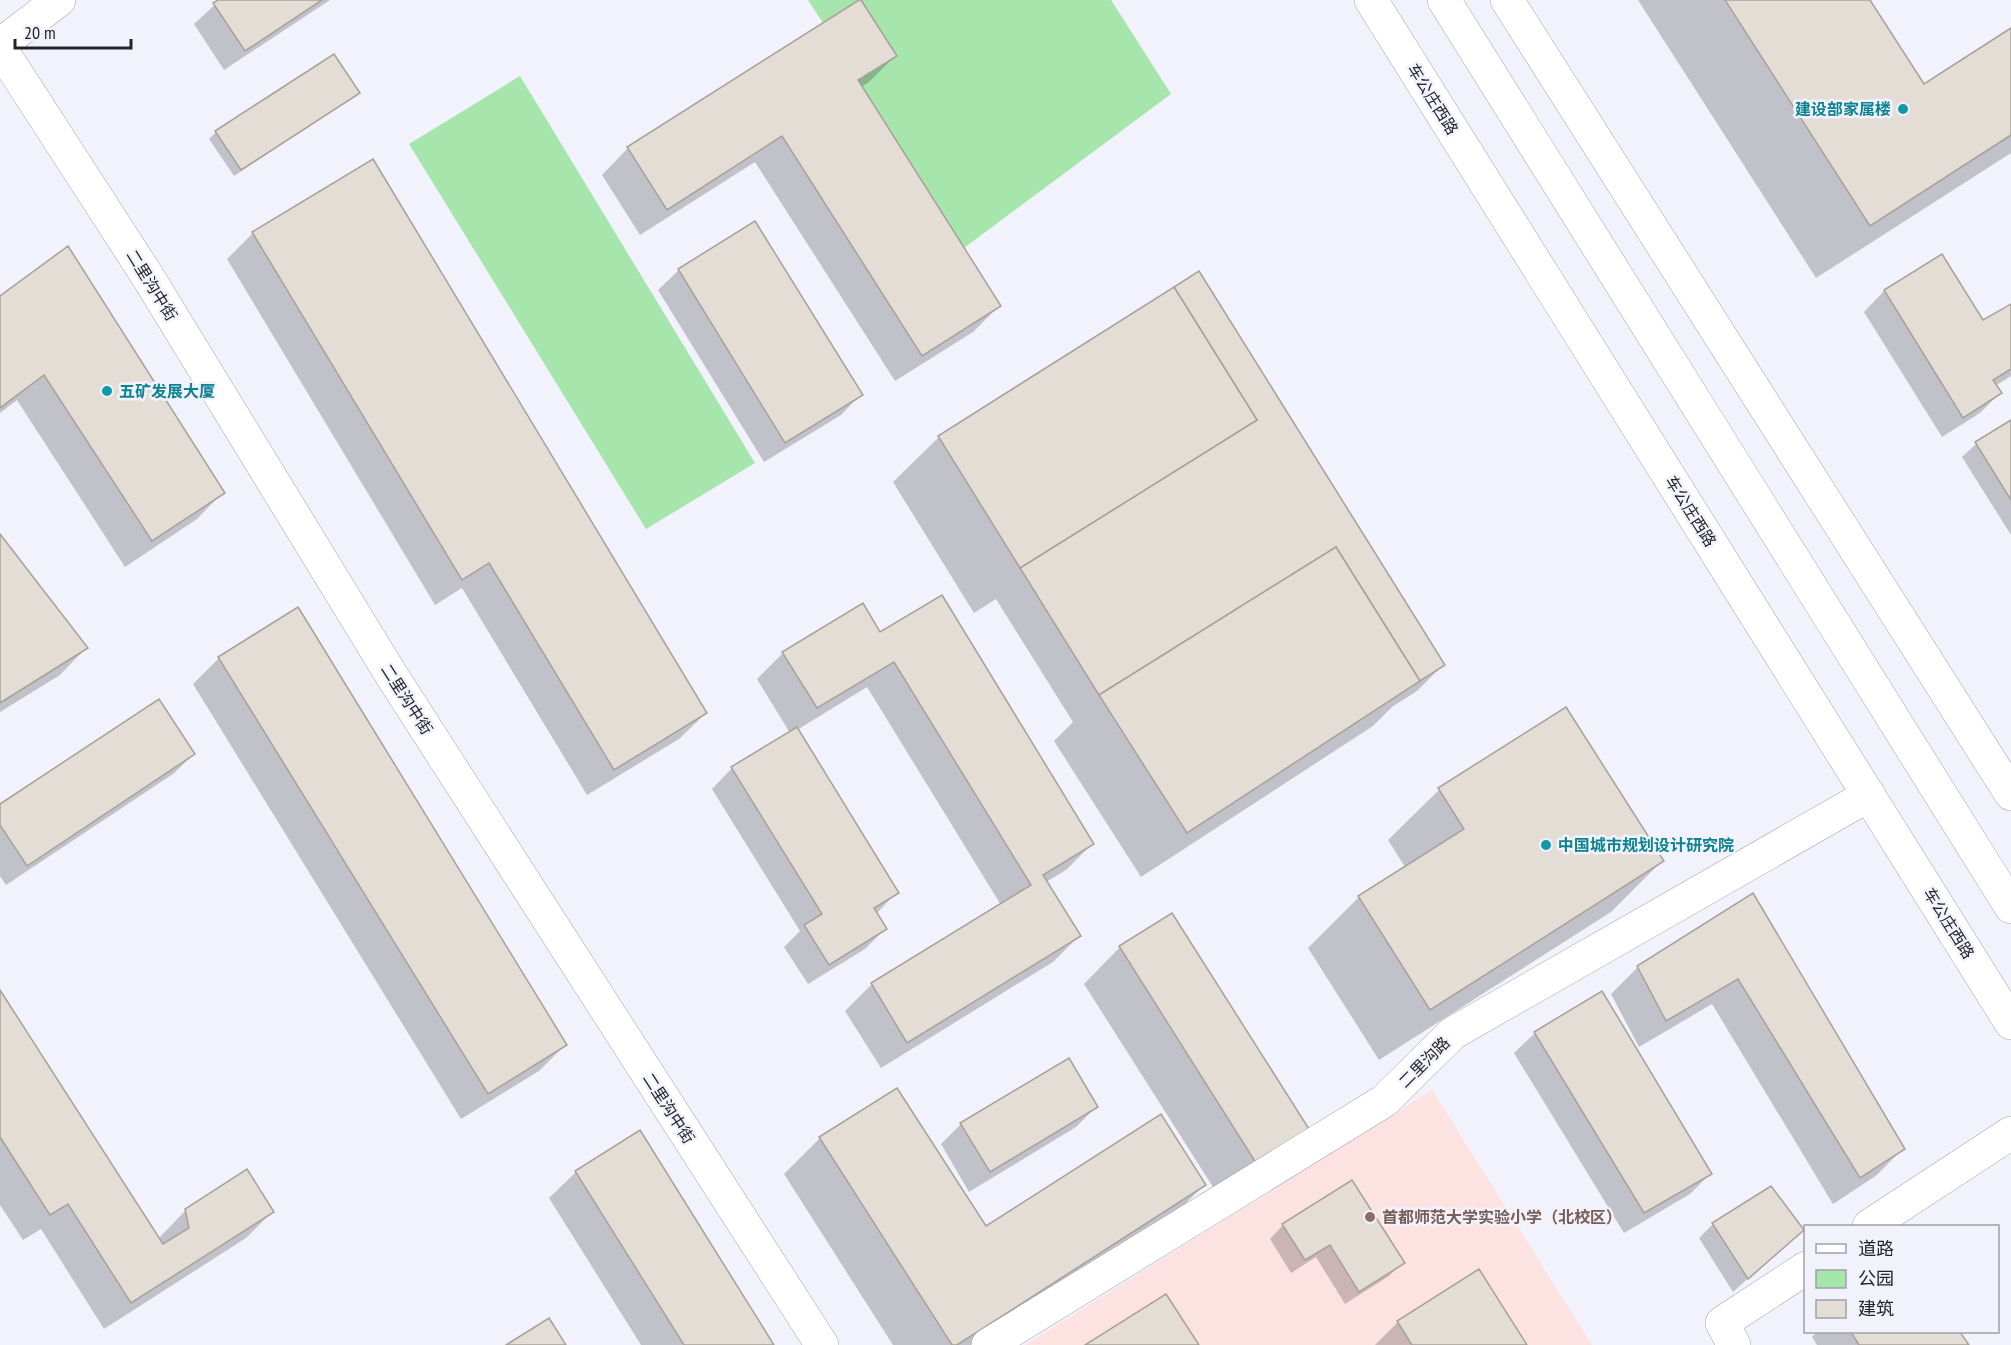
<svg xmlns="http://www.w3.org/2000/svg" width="2011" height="1345" font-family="'PT Sans Narrow','Noto Sans SC',sans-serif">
	<rect width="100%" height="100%" fill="#f2f2fc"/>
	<polygon fill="#fde2e2" points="1432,1090 1592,1345 1025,1345"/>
	<g fill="#a6e5ab">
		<polygon points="808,0 859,0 823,23"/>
		<polygon points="861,0 1111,0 1171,94 964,248 858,80 897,56"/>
		<polygon points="520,76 755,463 646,529 409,144"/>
	</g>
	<g fill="#0003">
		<polygon points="220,0 330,0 224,70 194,24"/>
		<polygon points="1638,0 1868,0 1923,86 2011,29 2011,153 1816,278"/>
		<polygon points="333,56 358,92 351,99 234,176 209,139 216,132"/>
		<polygon points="895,56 869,82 861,87 999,306 973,332 895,381 755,162 640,235 602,175 628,148"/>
		<polygon points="253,233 706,713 679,739 587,795 462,588 435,605 227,259"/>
		<polygon points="1941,256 1983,323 2011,306 2011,376 1995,386 2000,393 1980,413 1942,437 1864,312 1884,291"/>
		<polygon points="679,270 861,394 841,415 764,462 658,290"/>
		<polygon points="0,298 223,492 197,519 125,567 17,400 0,413"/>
		<polygon points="2011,422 2011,535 1962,457 1976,444"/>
		<polygon points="939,437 1443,665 1417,691 1392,707 1373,726 1141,877 1054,741 1073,722 996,599 974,613 893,482"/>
		<polygon points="0,536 86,648 60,675 0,712"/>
		<polygon points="880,634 1092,844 1066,870 1046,882 1079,936 1053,962 881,1068 845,1011 872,984 1001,905 867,687 797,730 897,892 876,914 885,929 865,949 808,984 784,947 800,931 712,789 732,768 790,733 757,679 783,653"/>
		<polygon points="219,658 565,1045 539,1071 461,1119 193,684"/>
		<polygon points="1565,709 1662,861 1611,912 1379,1060 1308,948 1359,897 1405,867 1388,840 1439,790"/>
		<polygon points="194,754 173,774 6,885 0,876 0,806"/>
		<polygon points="1753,896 1903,1148 1877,1175 1833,1204 1712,1004 1639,1047 1611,994 1638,967"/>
		<polygon points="1120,947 1307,1129 1220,1198 1084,984"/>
		<polygon points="0,993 158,1239 186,1210 272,1212 246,1238 104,1329 41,1229 23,1240 0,1205"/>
		<polygon points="1535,1033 1711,1173 1690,1194 1624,1233 1514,1053"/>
		<polygon points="1096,1107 1076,1127 969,1192 941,1144 961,1124"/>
		<polygon points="820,1138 985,1228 1204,1185 1168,1221 975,1345 893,1345 784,1174"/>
		<polygon points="576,1172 772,1345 641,1345 549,1198"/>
		<polygon points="1713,1224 1802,1230 1733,1292 1699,1238"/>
		<polygon points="1283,1225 1403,1262 1389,1276 1345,1304 1316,1257 1291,1273 1270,1239"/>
		<polygon points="1478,1271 1525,1345 1375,1345 1398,1322"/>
		<polygon points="1817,1332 1959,1332 1967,1345 1817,1345 1812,1337"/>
	</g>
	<g fill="#e4ddd5" stroke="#a7a199" stroke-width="1.5">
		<polygon points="218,0 322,0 245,51 213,3"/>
		<polygon points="859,0 861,0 897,56 858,80 1001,306 922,356 782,136 667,210 627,147"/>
		<polygon points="1725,0 1870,0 1924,84 2011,28 2011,135 1870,226"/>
		<polygon points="334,54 360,93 241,170 215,131"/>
		<polygon points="373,159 707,713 614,770 489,563 462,580 252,232"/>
		<polygon points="755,221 863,395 785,443 678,269"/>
		<polygon points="68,246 225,493 152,541 44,375 0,408 0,296"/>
		<polygon points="1942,254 1983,320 2011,304 2011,369 1993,380 2002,393 1963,418 1884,290"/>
		<polygon points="1199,271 1445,665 1420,681 1336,547 1099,695 1020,568 1257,420 1174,287"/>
		<polygon points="1174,287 1257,420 1020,568 938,436"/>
		<polygon points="2011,420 2011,500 1975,442"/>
		<polygon points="0,534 88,648 0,703"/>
		<polygon points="1336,547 1420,681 1187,833 1099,695"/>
		<polygon points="942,595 1094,844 1043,875 1081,936 907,1043 871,983 1031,885 894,662 817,708 782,652 863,603 880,632"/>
		<polygon points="298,607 567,1045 488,1094 218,657"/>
		<polygon points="159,699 195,754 27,866 0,825 0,804"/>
		<polygon points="1566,707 1664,861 1430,1010 1358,896 1464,829 1438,788"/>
		<polygon points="797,727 899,893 874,908 887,929 829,965 804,925 822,914 731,767"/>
		<polygon points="1753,893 1905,1149 1860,1178 1738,979 1666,1021 1637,966"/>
		<polygon points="1172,913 1309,1129 1256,1163 1119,946"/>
		<polygon points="0,990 163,1244 189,1228 185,1209 247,1169 274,1212 131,1303 68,1204 50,1215 0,1137"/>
		<polygon points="1602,991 1712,1174 1644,1213 1534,1032"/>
		<polygon points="1069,1058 1098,1107 990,1172 960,1123"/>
		<polygon points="897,1088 986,1226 1161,1114 1206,1185 957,1345 952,1345 819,1137"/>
		<polygon points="640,1130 774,1345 684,1345 575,1171"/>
		<polygon points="1352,1180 1405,1263 1359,1292 1330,1245 1305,1260 1282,1224"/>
		<polygon points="1771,1186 1804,1230 1748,1279 1712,1223"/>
		<polygon points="1479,1269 1527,1345 1412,1345 1397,1321"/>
		<polygon points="1166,1294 1199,1345 1085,1345"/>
		<polygon points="549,1318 566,1345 506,1345"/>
		<polygon points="1851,1332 1960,1332 1969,1345 1859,1345"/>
	</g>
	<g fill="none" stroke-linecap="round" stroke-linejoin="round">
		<defs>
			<g id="minor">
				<polyline points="0,48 148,277 392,676 822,1345"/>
				<polyline points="1869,1226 2011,1133"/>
				<polyline points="988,1345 1384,1101 1453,1033 1869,795"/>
				<polyline points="1734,1345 1722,1323 1806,1268"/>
			</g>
			<polyline id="tertiary" points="1507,0 2011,794"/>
			<polyline id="secondary" points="0,45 59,0"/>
			<g id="primary">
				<polyline points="1371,0 2011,1023"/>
				<polyline points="1444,0 2011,907"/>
			</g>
		</defs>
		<use href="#minor" stroke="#a5a6af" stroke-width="34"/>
		<use href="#tertiary" stroke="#a5a6af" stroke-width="34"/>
		<use href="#secondary" stroke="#a5a6af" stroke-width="34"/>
		<use href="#primary" stroke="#a5a6af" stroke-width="34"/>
		<use href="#minor" stroke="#fff" stroke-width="33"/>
		<use href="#tertiary" stroke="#fff" stroke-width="33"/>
		<use href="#secondary" stroke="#fff" stroke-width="33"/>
		<use href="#primary" stroke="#fff" stroke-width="33"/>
	</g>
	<g fill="#0f9aa8" stroke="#f2f2fc" stroke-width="2">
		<circle cx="1903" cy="109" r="6"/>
		<circle cx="107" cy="391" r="6"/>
		<circle cx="1546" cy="845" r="6"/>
	</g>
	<circle fill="#8d6e63" stroke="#f2f2fc" stroke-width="2" cx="1370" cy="1217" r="6"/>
	<g text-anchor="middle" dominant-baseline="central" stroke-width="5" stroke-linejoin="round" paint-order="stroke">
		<g font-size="16" fill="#242427" stroke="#f2f2fc">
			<text transform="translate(1433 99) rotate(58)">车公庄西路</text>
			<text transform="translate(152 285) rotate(58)">二里沟中街</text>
			<text transform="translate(1691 511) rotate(58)">车公庄西路</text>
			<text transform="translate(407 699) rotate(57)">二里沟中街</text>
			<text transform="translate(1949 923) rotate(58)">车公庄西路</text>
			<text transform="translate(1424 1062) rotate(-45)">二里沟路</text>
			<text transform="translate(669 1108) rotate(57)">二里沟中街</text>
		</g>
		<g font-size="16" font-weight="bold" fill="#0d838f" stroke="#f2f2fc" text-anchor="start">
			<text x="1891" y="109" text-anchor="end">建设部家属楼</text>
			<text x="119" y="391">五矿发展大厦</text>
			<text x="1558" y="845">中国城市规划设计研究院</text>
		</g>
		<g font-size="16" font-weight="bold" fill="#785e54" stroke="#f2f2fc" text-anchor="start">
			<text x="1382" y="1217">首都师范大学实验小学（北校区）</text>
		</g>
	</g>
	<rect x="1804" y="1225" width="195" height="108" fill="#f2f2fc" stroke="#a0a0a7" stroke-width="1.5"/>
	<rect x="1816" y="1244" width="30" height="9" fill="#ffffff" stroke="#a0a0a7" stroke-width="1.5"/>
	<text x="1858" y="1255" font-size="18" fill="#242427">道路</text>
	<rect x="1816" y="1270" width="30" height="18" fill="#a6e5ab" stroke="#a0a0a7" stroke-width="1.5"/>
	<text x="1858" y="1285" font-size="18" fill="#242427">公园</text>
	<rect x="1816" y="1300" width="30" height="18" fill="#e4ddd5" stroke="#a0a0a7" stroke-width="1.5"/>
	<text x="1858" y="1315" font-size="18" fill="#242427">建筑</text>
	<path d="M15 39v9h116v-9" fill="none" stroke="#242427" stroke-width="3"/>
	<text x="24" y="39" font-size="18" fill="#242427" stroke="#f2f2fc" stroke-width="4.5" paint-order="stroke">20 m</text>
</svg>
